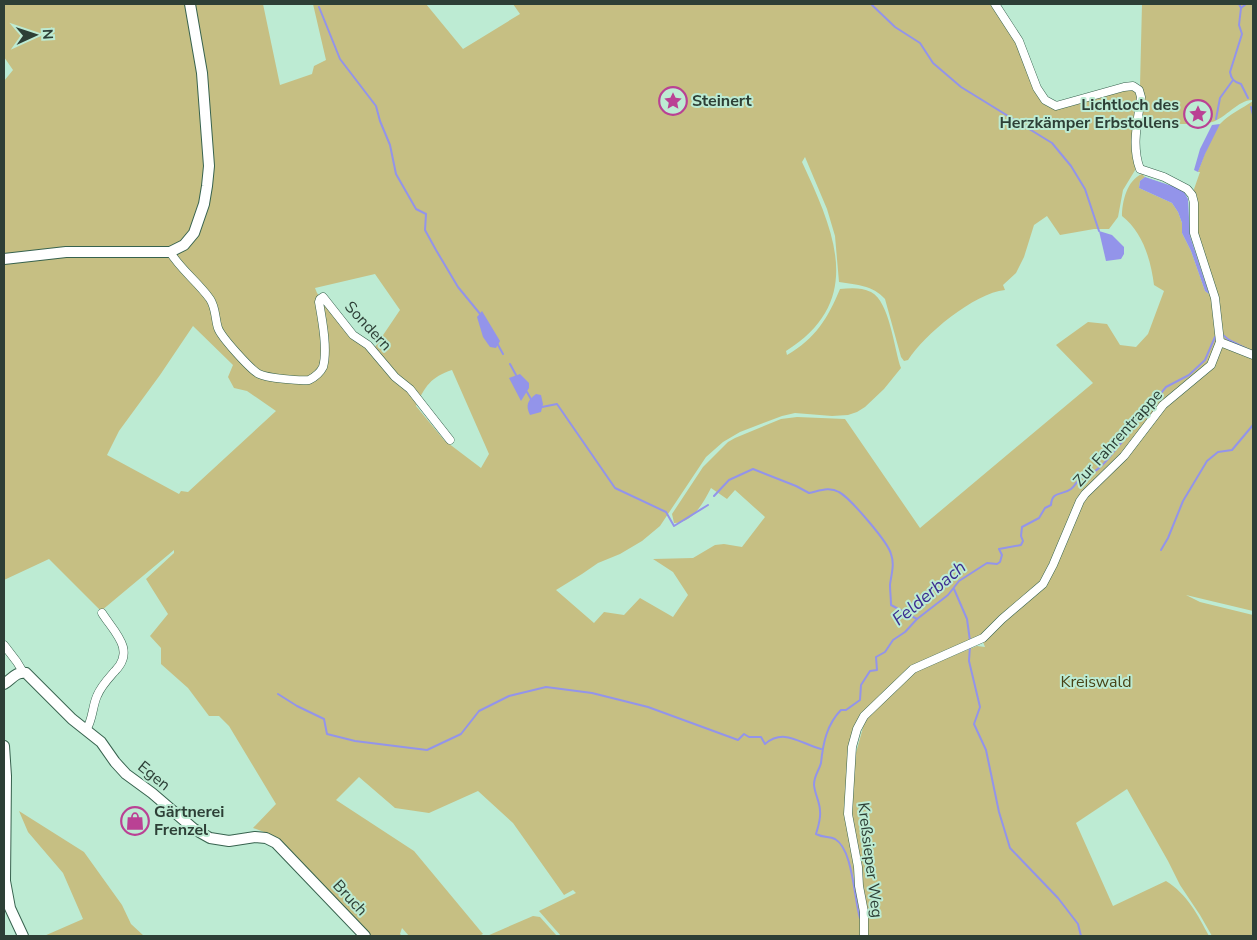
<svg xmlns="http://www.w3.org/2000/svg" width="1257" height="940" font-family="'Nunito Sans',sans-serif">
	<rect width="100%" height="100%" fill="#bdebd3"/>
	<g fill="#c6bf83" fill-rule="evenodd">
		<path d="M4,4H188L199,73L206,167L199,205L193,221L199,226L207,206L211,187L213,167L206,83L192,4H263L280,85L312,74L314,66L326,60L313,4H426L463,49L520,14L513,4H992C1002,15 1012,29 1018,43C1031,70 1027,93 1056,108L1124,89C1132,89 1136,89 1139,97C1137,120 1129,145 1137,167L1123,190L1118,217L1109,229H1094L1060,235L1047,216L1034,225L1024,257L1016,273L1003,285L1005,290C974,293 924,335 908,360L904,361L901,357L885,299C872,285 858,285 839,282L835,236L827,209L805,157L802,162C834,231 866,301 786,351L787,355C815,339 828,318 840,289C850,288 861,287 871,292C890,302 894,349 901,368L884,389L865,407L857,412L848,415L832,416L795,413L782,416L740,432L723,442L706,457L660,526L642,541L620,554L598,563L582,574L556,590L594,623L604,612L624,615L640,598L673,617L688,595L673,572L653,559L693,558L715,545L724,544L742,547L765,517L735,490L727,499L711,488C703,503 693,523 674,523L672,514L703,467L728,442L735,438L781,419L797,417L845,419L920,528L1093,383L1056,345L1088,322L1107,324L1120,345L1136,347L1148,334L1164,291L1154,285C1151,261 1143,232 1122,216C1122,202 1127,180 1142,174L1145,177L1140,181L1139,188L1172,203L1178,212L1182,223V233L1191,251L1205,291L1212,296L1216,319V342L1209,362L1198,375L1168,397L1156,410L1123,455L1080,497L1049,569L1037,589L1045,587L1077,509L1085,496L1120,462L1157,413L1170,400L1211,367L1222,348L1227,347L1253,358V611L1186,595L1200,602L1253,615V936H1212L1200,915L1180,885L1168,861L1127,789L1076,823L1113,906L1166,881C1187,894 1198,915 1209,936H866L865,911L860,865L849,814L851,771L867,713L865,711L853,735L846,793V816L850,841L856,865L857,882L863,912V936H561L539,911L576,893L573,890L564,895L513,823L478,791L429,813L395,808L359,777L336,800L414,851L483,934L479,936H409L402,928L400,934L402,936H371L291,853L267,833L253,828L276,804L229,726L219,716H209L188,688L161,664V648L150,636L168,614L146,579L174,553V550L101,611L49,559L4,580V263L64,255L155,256L169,253L176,263L177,262L168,250L61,247L4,255V81L13,70L4,57ZM375,274L400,310L375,347C348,342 333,313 317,293L315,288ZM193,326L233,365L228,377L234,388L247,391L276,411L188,492L181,491L179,494L107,455L119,431L160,375ZM452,370L489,454L481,468L444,440L416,406C425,386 431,377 452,370ZM998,622L983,642L985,647L977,646L950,657V652L982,637Z"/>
		<path d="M1142,4H1253V100C1239,99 1226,118 1212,122C1197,126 1157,123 1141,121L1144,94L1140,86Z"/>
		<path d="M1253,101V354L1223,340L1198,243L1193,192L1200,172H1198C1203,159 1211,134 1220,124C1229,114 1243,108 1253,101Z"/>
		<polygon points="19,811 84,852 122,905 131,924 144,936 44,936 83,919 63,873 28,832"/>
		<polygon points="533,916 540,917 557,936 487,936"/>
	</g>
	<g fill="#9394ea">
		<polygon points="1220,124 1205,154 1198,172 1194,170 1200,149 1212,125"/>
		<polygon points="1145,177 1175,187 1184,192 1188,199 1190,236 1209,294 1205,291 1191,251 1182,233 1182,223 1178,212 1172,203 1139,188 1140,181"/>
		<polygon points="1099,231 1112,235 1124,247 1124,254 1121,259 1106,261"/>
		<polygon points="482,311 500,341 496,348 490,347 483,337 477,317"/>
		<polygon points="520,374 529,383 529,388 521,401 509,378"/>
		<path d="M536,394L541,395L543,404L541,412L530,415C525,405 528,400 536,394Z"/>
	</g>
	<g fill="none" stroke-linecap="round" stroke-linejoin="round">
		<g stroke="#9394ea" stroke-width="2">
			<polyline points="871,4 895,27 920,43 933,63 961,87 1052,143 1071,166 1085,189 1099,231"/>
			<path d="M1239,4L1241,8L1239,25L1242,34L1230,72C1231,79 1234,82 1241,84L1248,98"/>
			<polyline points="319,7 340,59 376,106 380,121 390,145 396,174 416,209 426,214 425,230 436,250 458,287 481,315"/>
			<polyline points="1241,8 1246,4"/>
			<polyline points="1251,107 1253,115"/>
			<polyline points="1216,119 1220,98 1233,80"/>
			<polyline points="1223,335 1229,340 1249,350"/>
			<polyline points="497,343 503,354"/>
			<polyline points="510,364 516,375"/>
			<polyline points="527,392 532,401"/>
			<polyline points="542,407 557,404 615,488 666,512 674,526 708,505"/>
			<path d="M714,496L729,480L753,469L796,486L809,493C819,491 829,486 839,492C850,498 888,542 891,554C895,565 891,575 890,585C890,591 891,598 891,605L917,619"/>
			<polyline points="1161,550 1168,538 1183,501 1207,461 1218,452 1232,450 1253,425"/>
			<polyline points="954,589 967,619 970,641"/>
			<polyline points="970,646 969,661 980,707 974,724 986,750 999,812 1010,848 1058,898 1078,924 1081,936"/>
			<path d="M278,694L297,706L324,719L327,734L355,741L427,750L461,734L479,711L509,696L546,687L592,693L648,707L738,740L744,734L749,737H761L765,744C784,728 799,743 821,749"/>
			<path d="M860,918C854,899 853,849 835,839C829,836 824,838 816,834C818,827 821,819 820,811C820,802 815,795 814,785C814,775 819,771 821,763C823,743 827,724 841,710H846L860,700L861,685L870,671L877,670L876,657L885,652L893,640L905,632L917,619L948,595L959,581L987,563L997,564L1000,562L1002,555L999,549L1021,545L1023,541L1021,536L1022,527L1039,518L1045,508L1051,505C1052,490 1062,496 1071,489C1075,486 1077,481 1081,477C1087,474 1094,473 1099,468C1108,461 1114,450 1122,442L1123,438L1131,431L1137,419L1157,398L1166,387L1189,375L1205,360L1215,337"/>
		</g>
		<defs>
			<g id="street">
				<path d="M170,252C181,270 198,282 210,299C216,308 215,319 218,328C221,337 251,370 259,374C267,378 299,381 309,380C315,377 320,373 323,367C328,350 322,319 319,302L320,299L323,297L353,335L368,345L395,377L410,389L450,440"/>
				<polyline points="1220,342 1253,355"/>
				<polyline points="4,645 17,662 23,672"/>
				<path d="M86,730C93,720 92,707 97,696C101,686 108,679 115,671C136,650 114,632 102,613"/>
				<path d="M864,936V912L859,886L858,867L848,814L852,747L857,729L864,716L913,669L983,638L1002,619L1043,584L1053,565L1080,501L1085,494L1124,456L1163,405L1211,365L1220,342L1215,298L1194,233V203L1192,195L1187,189L1164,177L1140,169C1131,145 1138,121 1141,97L1139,90L1133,86L1124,87L1056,106L1045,100L1037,88L1019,41L995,4"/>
			</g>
			<g id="secondary">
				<polyline points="4,259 66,252 170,252 184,245 194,233 204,204 207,186 209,166 202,73 190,4"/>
				<path d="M4,684C11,680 16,671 26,673L72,719L101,742L115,762L126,774L152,793L194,829L210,838L229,841L255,837L266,838L276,843L365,936"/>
				<polyline points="4,746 6,776 5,881 10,908 23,936"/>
			</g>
		</defs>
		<use href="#street" stroke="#37624e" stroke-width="9"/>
		<use href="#secondary" stroke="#37624e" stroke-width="12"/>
		<use href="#street" stroke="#fff" stroke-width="8"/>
		<use href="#secondary" stroke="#fff" stroke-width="10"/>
	</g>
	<defs>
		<symbol id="sight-ring" viewBox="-11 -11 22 22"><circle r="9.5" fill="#bdebd3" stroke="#ba4194" stroke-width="1.5"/><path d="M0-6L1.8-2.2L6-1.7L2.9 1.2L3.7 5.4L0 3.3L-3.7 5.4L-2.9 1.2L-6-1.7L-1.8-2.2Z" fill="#ba4194"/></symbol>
		<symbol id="shop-ring" viewBox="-11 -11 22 22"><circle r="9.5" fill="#bdebd3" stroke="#ba4194" stroke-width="1.5"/><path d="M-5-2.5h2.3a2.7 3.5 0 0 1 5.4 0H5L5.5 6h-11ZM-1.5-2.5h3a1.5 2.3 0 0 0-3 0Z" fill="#ba4194"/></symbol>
	</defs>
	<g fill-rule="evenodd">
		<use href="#sight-ring" x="657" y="85" width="32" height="32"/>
		<use href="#sight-ring" x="1182" y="98" width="32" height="32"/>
		<use href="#shop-ring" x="119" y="805" width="32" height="32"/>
	</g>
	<g text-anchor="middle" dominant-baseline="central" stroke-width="4" stroke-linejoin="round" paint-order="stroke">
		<g font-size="16" font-weight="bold" fill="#2d3f36" stroke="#bdebd3" text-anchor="start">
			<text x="692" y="101">Steinert</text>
			<text x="1179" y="105" text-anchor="end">Lichtloch des<tspan x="1179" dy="18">Herzkämper Erbstollens</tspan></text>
			<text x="154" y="812">Gärtnerei<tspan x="154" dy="18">Frenzel</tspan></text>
		</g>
		<g font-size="16" fill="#2d3f36" stroke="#bdebd3">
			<text transform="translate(368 326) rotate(47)">Sondern</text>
			<text transform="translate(1118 438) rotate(-48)">Zur Fahrentrappe</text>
			<text transform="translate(154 776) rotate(39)">Egen</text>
			<text transform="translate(870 860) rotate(83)">Kreßsieper Weg</text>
			<text transform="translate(350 898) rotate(47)">Bruch</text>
		</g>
		<g font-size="16" fill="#484317" stroke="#bdebd3">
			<text x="1096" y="682">Kreiswald</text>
		</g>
		<g font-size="18" font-style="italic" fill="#3b2d91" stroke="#bdebd3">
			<text transform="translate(929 593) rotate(-40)">Felderbach</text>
		</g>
	</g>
	<rect width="1257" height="940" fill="none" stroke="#2d3f36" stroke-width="10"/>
	<g transform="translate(35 35) rotate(87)" stroke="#bdebd3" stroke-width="4" paint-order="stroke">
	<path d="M0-4L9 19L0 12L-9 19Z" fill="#2d3f36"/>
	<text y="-8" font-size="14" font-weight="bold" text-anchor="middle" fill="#2d3f36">N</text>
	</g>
</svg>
